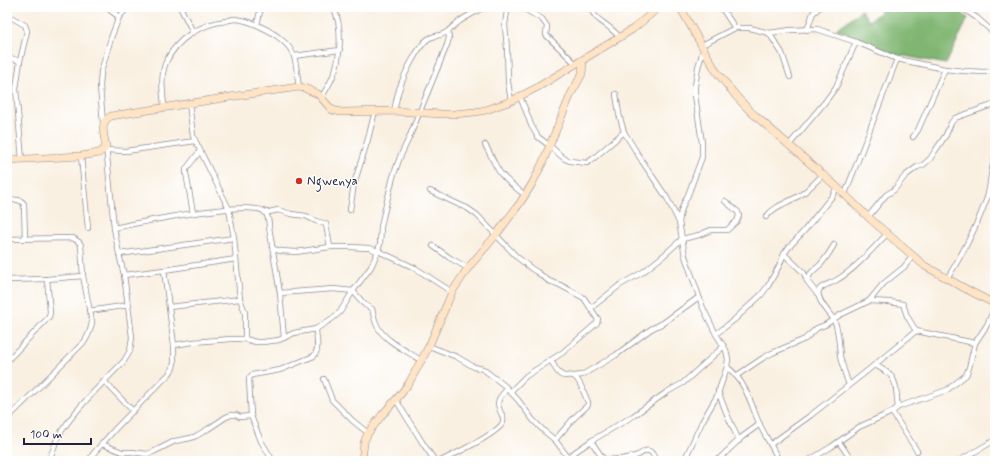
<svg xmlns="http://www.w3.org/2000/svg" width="1002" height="468" font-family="Mynerve,sans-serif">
	<rect width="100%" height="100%" fill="#fff"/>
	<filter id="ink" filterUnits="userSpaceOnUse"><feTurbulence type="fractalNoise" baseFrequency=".025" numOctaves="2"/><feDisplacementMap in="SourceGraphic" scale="8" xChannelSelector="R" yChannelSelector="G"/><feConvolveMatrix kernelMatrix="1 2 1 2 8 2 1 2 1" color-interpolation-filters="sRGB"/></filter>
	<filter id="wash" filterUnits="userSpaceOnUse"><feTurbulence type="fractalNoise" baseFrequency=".012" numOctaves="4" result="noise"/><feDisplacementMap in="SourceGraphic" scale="16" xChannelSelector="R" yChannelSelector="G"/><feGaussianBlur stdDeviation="0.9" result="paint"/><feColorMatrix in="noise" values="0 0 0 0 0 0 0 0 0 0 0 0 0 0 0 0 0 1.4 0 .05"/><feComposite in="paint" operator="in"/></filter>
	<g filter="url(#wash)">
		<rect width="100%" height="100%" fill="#f9f0e1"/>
		<polygon fill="#80b672" stroke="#516c56" points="881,7 954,7 968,18 946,64 894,54 836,29 845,23 861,10 869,21 879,13"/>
	</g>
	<g filter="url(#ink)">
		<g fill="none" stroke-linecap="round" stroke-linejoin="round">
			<defs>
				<g id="street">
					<polyline points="67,7 70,8 74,7"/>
					<polyline points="106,7 119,17"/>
					<polyline points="180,7 193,32"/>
					<polyline points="509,7 507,11 505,25 507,49 508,82 511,101"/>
					<polyline points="521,7 542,19 547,26 546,35 576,64"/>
					<path d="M591,7C593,18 602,21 610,28C614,31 617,34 620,38"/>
					<polyline points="721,7 735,28"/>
					<polyline points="961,7 977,18 995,34"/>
					<polyline points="7,15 25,25 27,31 20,61 16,89 22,160"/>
					<polyline points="257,25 261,7"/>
					<polyline points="807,30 813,13 820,7"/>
					<polyline points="769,33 782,53 790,77"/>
					<polyline points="702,45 735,28 750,28 769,33 791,30 817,29 856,42 897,59 945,69 964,71 984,72 995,71"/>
					<polyline points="294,56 340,50"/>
					<polyline points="7,57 20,61"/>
					<polyline points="616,94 619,114 624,132 642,161 667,198 679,222"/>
					<polyline points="520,97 526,111 531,125 538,137 550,146 560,155 565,159 570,161 587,163 594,158 624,132"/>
					<path d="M321,98C325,91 330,84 333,76C341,58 343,25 333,7"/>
					<polyline points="189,103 193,136 229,209 234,238 240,299 245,312 245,339"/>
					<path d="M164,107C163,93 160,76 166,62C177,38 201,24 226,21C229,20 232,19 235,19C249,20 266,28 277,36C283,41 289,45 292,52C297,60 297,77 299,87"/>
					<path d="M394,111C396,103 397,94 400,87C404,75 418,46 428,39C434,35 443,36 448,31C452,28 455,24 460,21C467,16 476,12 484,7"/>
					<polyline points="103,124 100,86 101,72 111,38 119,17 128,7"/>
					<polyline points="913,137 918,130 945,69"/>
					<path d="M485,145C491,154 494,165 501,174C508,182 517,189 525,195"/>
					<polyline points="789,145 825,102 836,87 856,42"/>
					<polyline points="106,150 126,151 195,141"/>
					<polyline points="81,156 88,228"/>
					<polyline points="430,191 462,206 467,208 477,215 496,235 517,257 532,269 537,272 549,281 560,285 584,298 597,318 598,319 597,323 562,353 526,376 510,392"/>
					<polyline points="845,194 897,59"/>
					<path d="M7,200C13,200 20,198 24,204L25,239"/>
					<polyline points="350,210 354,184 368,139 375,111"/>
					<polyline points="193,213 186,173 186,169 200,151"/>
					<polyline points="265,213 278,210 291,214 306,216 316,221 326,224 330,247"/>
					<path d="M766,217C775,205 790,202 802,194C810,188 816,181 823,175"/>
					<polyline points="868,217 886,195 894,190 905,176 917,167 923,165 930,159 935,151 946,135 951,123 955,118 995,104"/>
					<path d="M114,228C137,223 251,199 265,212C268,216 269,222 269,227L280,293L284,338"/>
					<path d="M7,239L73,238L79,242L81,245L83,276L92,322C91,330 89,334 85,341L7,419"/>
					<polyline points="433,246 450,258 468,268"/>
					<polyline points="273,249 281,251 296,252 330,247 349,247 369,248 378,251 415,268 452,292"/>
					<polyline points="119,254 234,238"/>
					<polyline points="784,254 804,273 807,281 818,295"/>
					<polyline points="124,275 164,270 236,259"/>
					<path d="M947,279C963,253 977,226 987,198C991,185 990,171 995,158"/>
					<polyline points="7,280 47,279 83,276"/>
					<path d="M807,281C810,271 815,270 821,264C826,258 830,252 834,245"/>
					<path d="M280,293L333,289L353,291L365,305L372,309C374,316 375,324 379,329C387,342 409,352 422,361"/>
					<polyline points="869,301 889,302 903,304 907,316 916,331"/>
					<polyline points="169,307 240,299"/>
					<polyline points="591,308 620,285 643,272 663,256 682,239 699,235 711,230 727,230 737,221 739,216 738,212 725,201"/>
					<polyline points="89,311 129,305"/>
					<polyline points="716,334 734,320 761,295 768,286 779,266 784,254 789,247 804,231 833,195 837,187"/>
					<polyline points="174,345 193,342 231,339 245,339 256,342 263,342 279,340 294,333 316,329 333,318 340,312 353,291 371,267 378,251 380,244 381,227 383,217 393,177 400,157 409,138 447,45 449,38 448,32"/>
					<polyline points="429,346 457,357 474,367 483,369 505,386 518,400 533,420 544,431 555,440 571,461"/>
					<path d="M551,360C554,366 558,376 565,376C569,376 571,374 575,377C580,380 585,396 588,402V405L574,418L555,440"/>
					<polyline points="7,361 49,317 50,312 47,279"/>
					<path d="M875,365C880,368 887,371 891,376C898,384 896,397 898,407"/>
					<path d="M727,367C745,380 751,404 759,423C765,436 773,448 779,461"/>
					<polyline points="574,376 582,375 616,355 651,329 663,323 699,297"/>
					<polyline points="736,376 763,358 772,353 805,339 817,328 825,325 840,315 869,301 883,284 904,267 913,256"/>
					<polyline points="324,379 332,400 353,421 368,433"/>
					<polyline points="104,381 133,411"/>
					<path d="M849,385C846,376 842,366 840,356C839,344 839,330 834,320C830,313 815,299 819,290C822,285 830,284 835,281C856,269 871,250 888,233"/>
					<polyline points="718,391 726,412 739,441"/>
					<polyline points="396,400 422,442 435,461"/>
					<polyline points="892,412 917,451"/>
					<path d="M591,441L604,460C615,459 628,460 638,455C642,454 644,449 649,451C653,452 654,458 656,461"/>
					<polyline points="839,442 852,461"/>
					<polyline points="102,444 122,452 132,452 147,454 153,452 175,441 191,438 196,436 208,429 226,417 231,415 236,415 240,417 251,416"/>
					<polyline points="771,444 811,415 862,375 916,331 975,343"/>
					<path d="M45,461C54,457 54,442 59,435C77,407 101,385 124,361L130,351L132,337L124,275L119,254L114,228L106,146"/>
					<polyline points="89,461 93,454 116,428 169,374 173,368 174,362 174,345 164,270"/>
					<path d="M273,461L261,441L251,416L249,378L252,375L280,370L314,356C320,349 316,337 316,329"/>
					<path d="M441,461C452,455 500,433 503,422C504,418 503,416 501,413C495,401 499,398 507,389"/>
					<polyline points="562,461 591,441 633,416 667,392 683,383 724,346"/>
					<polyline points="684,461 702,422 717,396 727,367 728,359 726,350 716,334 703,308 685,256 679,222 681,211 684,203 688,195 702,157 702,143 695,95 695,86 698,67 704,48"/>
					<polyline points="714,461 720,458 742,437 760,424"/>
					<polyline points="808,461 831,447 859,427 892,412 898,407 947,390 961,379 966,375 969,368 975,343 987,325 995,307"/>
					<polyline points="959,461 995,440"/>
				</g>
				<g id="secondary">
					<polyline points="680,7 716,71 736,96 750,111 837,187 868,217 905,249 925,266 934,271 966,289 995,304"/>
					<path d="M7,160L81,156L99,153L104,149L106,146C104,135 99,122 111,116L236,96L299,87L304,88L318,94L332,110L341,112L394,111L442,114H454L475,112L486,110L511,101L538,87L633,29L659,7"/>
					<polyline points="362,461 364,442 368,433 382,415 400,395 409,383 429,346 452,292 468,268 496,235 520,203 532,184 542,164 571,94 582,74 583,60"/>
				</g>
			</defs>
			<use href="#street" stroke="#8e898e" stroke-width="6"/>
			<use href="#secondary" stroke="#8e898e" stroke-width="8"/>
			<use href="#street" stroke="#fff" stroke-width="4.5"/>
			<use href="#secondary" stroke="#ffe4c6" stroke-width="7"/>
		</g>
	</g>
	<circle fill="#c8321e" stroke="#fff" stroke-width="1.5" cx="299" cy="181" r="4"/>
	<g text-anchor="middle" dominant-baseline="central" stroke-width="3" stroke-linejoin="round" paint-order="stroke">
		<g font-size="13" fill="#22223b" stroke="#fff" text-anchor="start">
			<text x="307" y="181">Ngwenya</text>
		</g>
	</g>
	<rect width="1002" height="468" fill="none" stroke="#fff" stroke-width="24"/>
	<path d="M24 438v6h67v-6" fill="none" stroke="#22223b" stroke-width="2"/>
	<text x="30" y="438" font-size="12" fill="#22223b" stroke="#ffffff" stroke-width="3" paint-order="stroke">100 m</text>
</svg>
